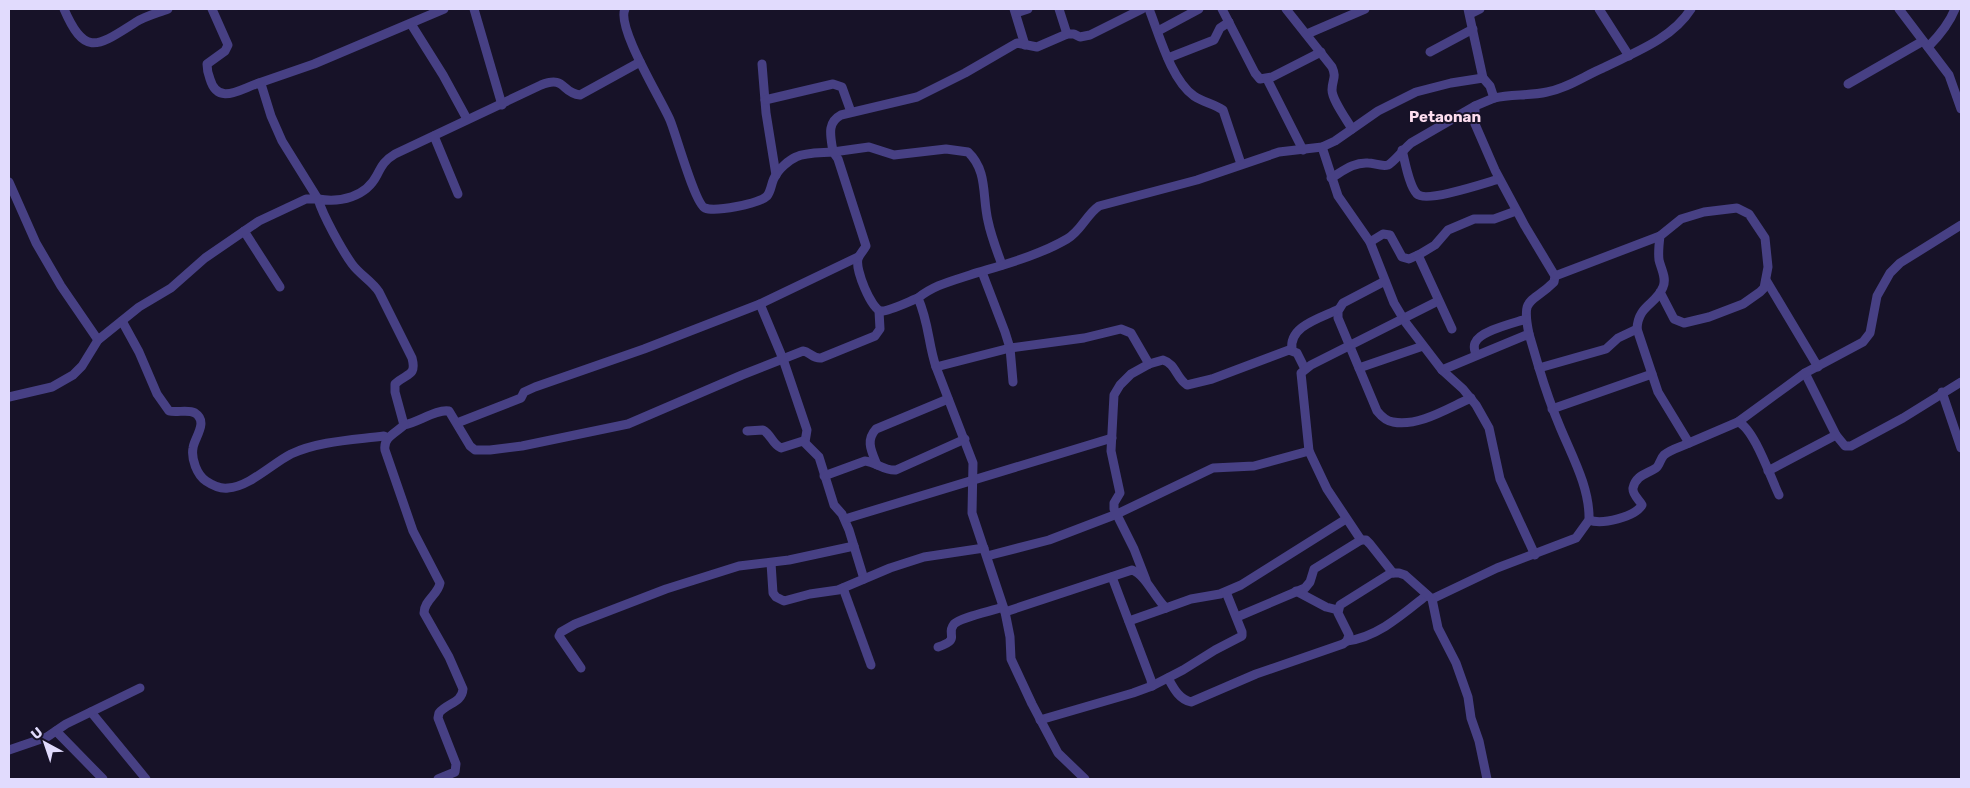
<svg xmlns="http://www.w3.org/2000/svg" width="1970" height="788" font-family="Rubik,sans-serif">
	<rect width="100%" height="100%" fill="#171228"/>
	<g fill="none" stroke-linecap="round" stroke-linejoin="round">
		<g stroke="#474084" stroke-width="9">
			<path d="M64,9C85,58 98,46 136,22C146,16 158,13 168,9"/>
			<polyline points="474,9 502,105"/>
			<path d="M625,9C616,27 661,99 670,120C676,134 695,204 705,208C715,212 759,204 767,196C772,190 771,181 776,175C779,169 789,160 796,157C806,152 822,153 833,152L838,159L866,246C864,250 859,255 858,259C855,269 871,309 881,311C888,312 910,301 918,298"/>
			<polyline points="1014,9 1025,45"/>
			<polyline points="1059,9 1067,34"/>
			<path d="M1149,9C1159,34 1171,80 1194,96C1203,102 1214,104 1223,110L1241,164"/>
			<polyline points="1222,9 1255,73 1260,79 1272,77 1321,52"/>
			<path d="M1286,9L1332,67C1337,78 1332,79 1332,90C1332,100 1347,120 1352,129"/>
			<polyline points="1468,9 1483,78"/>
			<polyline points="1599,9 1629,56"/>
			<polyline points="1899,9 1949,75 1961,109"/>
			<polyline points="1016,13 1028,9"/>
			<polyline points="1470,14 1480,9"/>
			<polyline points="411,24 443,75 467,119"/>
			<polyline points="1158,31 1199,9"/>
			<polyline points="1307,34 1365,9"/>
			<path d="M1928,47C1940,35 1949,24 1955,9"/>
			<polyline points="1430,52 1473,29"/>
			<polyline points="1168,58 1214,40 1220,28 1229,22"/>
			<path d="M640,62L580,95C561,93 566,75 541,85L395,154C385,160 382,165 377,175C366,197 340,203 318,199C323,216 342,250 352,264C360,275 372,281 379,292L412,358C417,377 406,373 395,384V392L404,425C419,422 436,409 449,411L470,446L475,450H490L522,446L628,424L742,375L803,351C810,352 813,359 821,358L875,336L880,329L879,311"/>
			<polyline points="762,64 766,113 776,175"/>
			<polyline points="1267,79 1303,150"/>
			<polyline points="259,83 314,64 444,9"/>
			<polyline points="1848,84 1923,41"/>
			<path d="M1494,98L1475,106V124L1495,170L1525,226L1555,276L1554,282C1531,305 1521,295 1529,334"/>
			<polyline points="765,100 833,84 842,87 851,112"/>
			<polyline points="434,136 458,194"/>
			<polyline points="1322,147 1338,196 1370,242 1394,303 1406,323 1442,370 1463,389 1476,405 1489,428 1500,479 1535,555"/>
			<path d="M1402,150C1405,161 1409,186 1417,194C1426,203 1485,183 1499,179"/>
			<path d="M1331,178C1343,171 1354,162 1368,163C1374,163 1382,167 1388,165C1393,163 1405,148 1411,143L1475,106"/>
			<polyline points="9,182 36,243 61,286 98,340"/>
			<polyline points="244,231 280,287"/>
			<polyline points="1370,242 1383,234 1390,235 1402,257 1409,259 1420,254 1435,245 1448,230 1474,219 1494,219 1516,211"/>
			<polyline points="1418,255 1452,329"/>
			<path d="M1002,265C997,251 991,236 988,221C982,196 988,171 968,152L946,149L894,155L869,147L833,152C831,137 826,123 841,115L917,97L965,73L1017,43L1037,47L1067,34H1074L1080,37L1090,35L1142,9"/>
			<polyline points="982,272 1005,332 1010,348 1013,382"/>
			<polyline points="1555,276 1660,236"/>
			<polyline points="1766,280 1818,367"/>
			<path d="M1385,281L1343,303L1338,311V318L1377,411C1381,416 1386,421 1393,422C1419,427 1448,408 1471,398"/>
			<polyline points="760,304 783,359 807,430 805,442"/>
			<path d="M122,321L139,352L157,394L169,411C177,413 188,409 195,413C209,422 194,438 193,448C191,459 197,475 206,481C212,485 221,489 228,488C249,487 273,463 291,454C319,441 353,440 384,436L388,438"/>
			<path d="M1292,350C1288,326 1321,318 1339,309"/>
			<path d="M1476,355C1475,351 1473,348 1475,343C1479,331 1514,323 1526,319"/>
			<polyline points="936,367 1010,348 1084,338 1121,329 1131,333 1149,364"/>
			<polyline points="1359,368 1423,346"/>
			<polyline points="1442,370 1529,334 1539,368 1606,349 1618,338 1637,329"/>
			<polyline points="1805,373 1836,435 1845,446 1851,446 1903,418 1961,382"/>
			<polyline points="1942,392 1961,448"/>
			<path d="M9,397L52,387L73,375L82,366L98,340L139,307L171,288L205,258L259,221L306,199H318L282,141L271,116L262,87L259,83C240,89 218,106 210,79C208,74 207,69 207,64L225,51L228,45L212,9"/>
			<polyline points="1552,409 1652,374"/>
			<polyline points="1738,422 1805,373 1863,342 1870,333 1877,296 1890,273 1900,263 1961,225"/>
			<polyline points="457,423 521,398 524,392 535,387 644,349 760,304 858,257"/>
			<path d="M404,425C396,433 383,437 385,450L413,531L440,583C438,595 424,600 424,613L449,657L463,689C462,703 447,703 439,713L438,718L456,764L455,772L438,779"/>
			<path d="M747,431L763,430C771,434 772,444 781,448L803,441L819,457L834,505L842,514L849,530L864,579"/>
			<path d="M1689,443L1738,422C1754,428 1771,479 1779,495"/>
			<path d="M877,465C872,452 865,441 876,429L948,399"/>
			<polyline points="1768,471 1836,435"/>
			<path d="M824,476L865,461C876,462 884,471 896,470L965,439"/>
			<polyline points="845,519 1112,438"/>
			<path d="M1589,520C1602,525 1635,517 1642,505C1640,500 1632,495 1633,488C1636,475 1647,474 1656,468C1660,465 1660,459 1664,455C1671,449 1681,447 1689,443L1658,392L1637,329C1638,305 1656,305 1663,287C1667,278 1661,269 1659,260C1658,252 1659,244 1660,236L1681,219L1704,212L1737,208L1749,214L1765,238L1768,267L1764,288L1760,292L1743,304L1709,317L1684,323L1674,319L1660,292"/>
			<polyline points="1361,540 1366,540 1370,544 1393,573"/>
			<polyline points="987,556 1049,540 1117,514 1213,468 1254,466 1309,451"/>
			<polyline points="771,563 773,593 776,597 784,601 810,594 838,590 890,568 924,557 984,548"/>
			<path d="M1146,580L1134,549L1114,509V503L1120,493L1111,451L1114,395L1120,385L1131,374L1149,364L1163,360C1176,364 1176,378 1187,385L1212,379L1289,350L1297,353L1305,369"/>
			<polyline points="843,588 871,665"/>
			<polyline points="1296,591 1326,607 1338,610"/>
			<path d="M1432,599L1497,568L1576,538L1589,520C1590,488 1572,456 1560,427C1552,408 1545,388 1539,368"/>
			<path d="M1005,612L1132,570C1146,575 1154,597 1166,608L1191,599L1220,594L1241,585L1346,519"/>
			<polyline points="1237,617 1305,588 1310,582 1314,569 1361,540 1327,489 1309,451 1301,373 1311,365 1438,301"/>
			<polyline points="1129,621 1166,608"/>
			<path d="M1347,641C1378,637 1403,614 1427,595"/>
			<path d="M938,647C962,639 945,635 954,624C961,617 992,611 1003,607"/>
			<polyline points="581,668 559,636 561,632 575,624 666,589 739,566 789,560 854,546"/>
			<path d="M1168,678C1174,689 1179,699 1191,702L1256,674L1343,644L1347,641L1349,635L1338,613L1340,605L1391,573H1399L1405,575L1432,599L1438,628L1456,663L1468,697L1471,718L1479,741L1487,779"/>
			<polyline points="1152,686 1183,670 1215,650 1242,636 1242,632 1226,592"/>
			<polyline points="91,712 146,779"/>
			<polyline points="1040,720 1133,693 1152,686 1151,680 1112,577"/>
			<polyline points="56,731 103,779"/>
			<polyline points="9,750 47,737 66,724 140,688"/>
			<path d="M1085,779L1058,753L1032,704L1011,659L1010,637L1005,612L972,513L973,463L936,367C928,343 929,323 918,298C934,285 952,281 970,275C1002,265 1038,256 1067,239C1081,231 1086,215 1099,206L1197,180L1279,152L1322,147L1335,141L1378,111L1416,92L1451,83L1483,78L1490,86L1494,98C1511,94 1529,96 1547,92C1568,88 1584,76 1603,68C1633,53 1672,39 1691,9"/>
		</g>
	</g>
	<g text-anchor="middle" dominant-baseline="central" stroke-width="4" stroke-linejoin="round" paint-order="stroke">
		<g font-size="15" font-weight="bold" fill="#fdddef" stroke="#171228">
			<text x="1445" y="117">Petaonan</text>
		</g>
	</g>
	<rect width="1970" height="788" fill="none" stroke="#e1dbfd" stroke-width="20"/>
	<g transform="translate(45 743) rotate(320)" stroke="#171228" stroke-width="4" paint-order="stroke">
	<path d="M0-4L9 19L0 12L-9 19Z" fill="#e1dbfd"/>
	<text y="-8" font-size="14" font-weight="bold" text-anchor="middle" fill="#e1dbfd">U</text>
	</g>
</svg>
